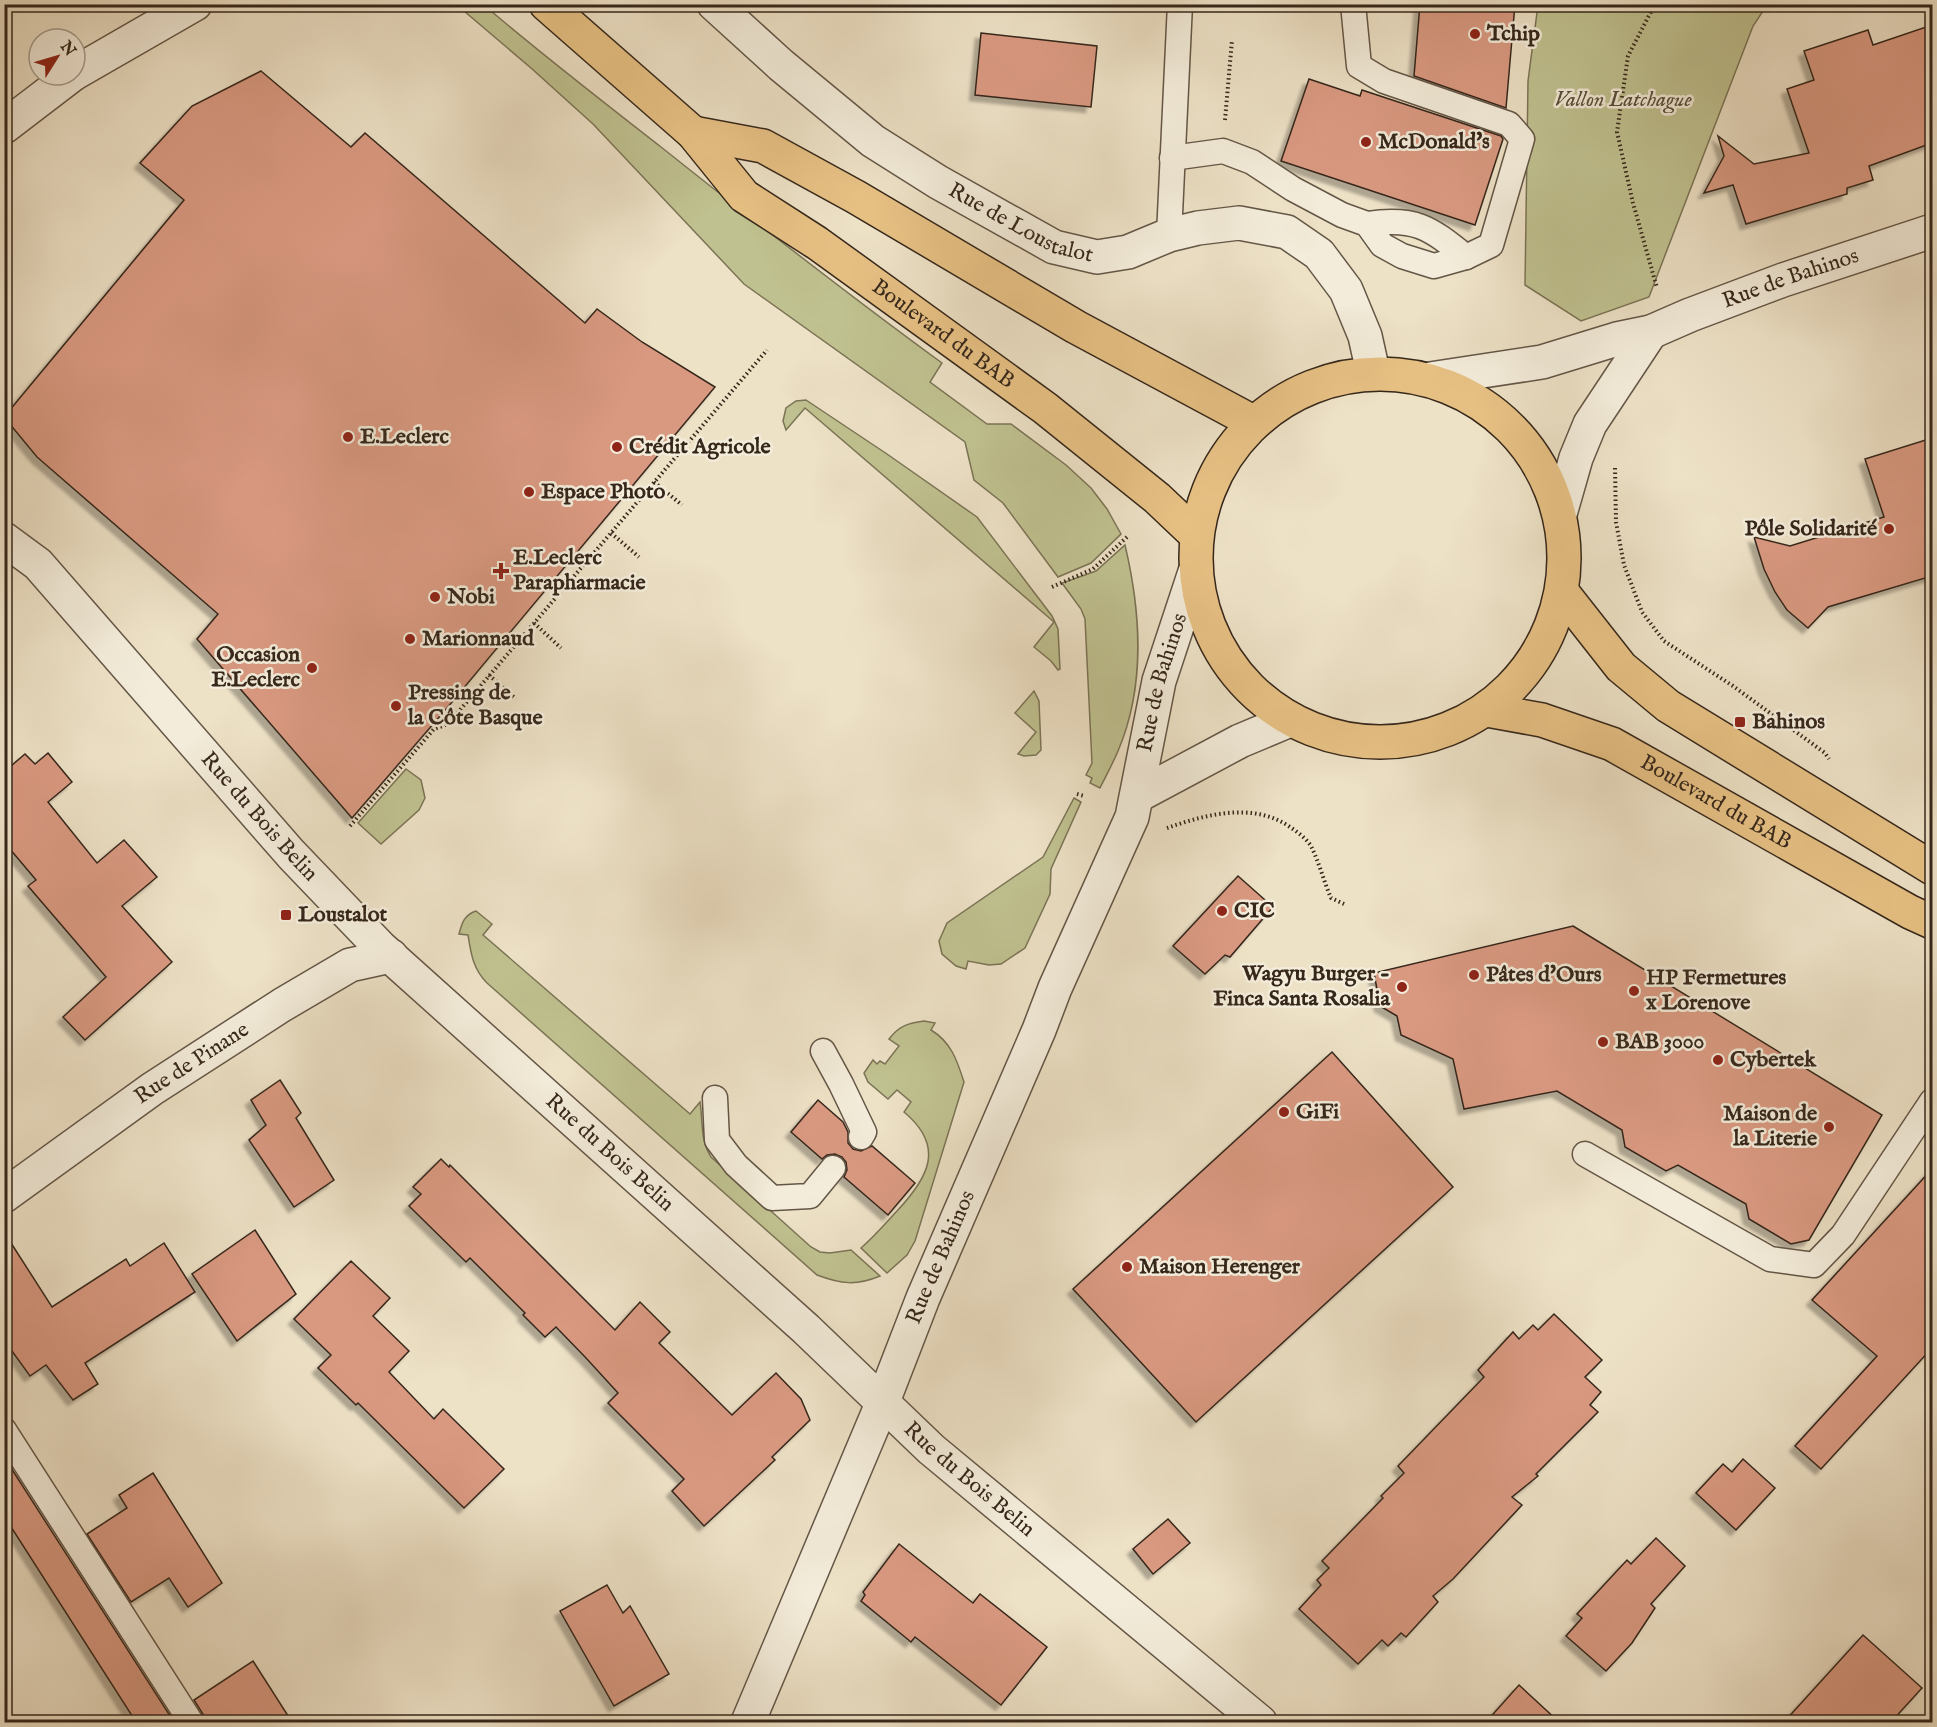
<svg xmlns="http://www.w3.org/2000/svg" width="1937" height="1727" font-family="'IM FELL English',serif">
	<defs>
		<filter id="shadow"><feDropShadow dx="-5.5" dy="5.5" stdDeviation="1.5" flood-color="#0004"/></filter>
	</defs>
	<rect width="100%" height="100%" fill="#ede1c6"/>
	<filter id="stains"><feTurbulence type="fractalNoise" baseFrequency=".00333" numOctaves="4"/><feColorMatrix values="0 0 0 0 .2 0 0 0 0 .09 0 0 0 0 .02 0 0 0 .5 -.17"/></filter>
	<radialGradient id="worn" r=".72"><stop offset=".6" stop-color="#630" stop-opacity="0"/><stop offset="1" stop-color="#630" stop-opacity=".3"/></radialGradient>
	<g fill="#c0c190" stroke="#7b7456" stroke-width="1.5">
		<path d="M457,5H484C541,54 601,100 661,147C754,221 846,293 942,363L930,382L987,424H1011L1066,465L1091,488L1107,509L1121,534L1091,563L1058,577L1003,503L974,480L965,442L744,284L593,124L531,68Z"/>
		<polygon points="1538,5 1767,5 1753,26 1649,297 1581,321 1525,285 1528,81"/>
		<polygon points="806,400 887,454 977,517 1052,616 1058,629 1060,669 1058,670 1051,661 1034,647 1054,622 805,408 786,430 783,421 786,408 796,401"/>
		<path d="M1125,545C1141,613 1146,685 1118,751C1113,763 1106,776 1100,788L1090,783L1092,778L1086,775L1092,763L1085,619L1081,609L1062,583L1096,571Z"/>
		<polygon points="1034,691 1039,701 1041,750 1036,755 1024,756 1018,754 1036,732 1015,713"/>
		<polygon points="406,769 421,780 425,798 419,810 381,844 358,823"/>
		<polygon points="1074,798 1081,802 1051,869 1050,894 1025,948 1001,964 989,965 968,961 966,969 956,966 942,954 939,941 947,923 1043,857"/>
		<path d="M476,911L492,924L483,935L690,1114L700,1102C703,1121 700,1140 711,1157L811,1247L820,1252L830,1253L851,1250L880,1276C856,1286 841,1284 817,1275L487,983C473,969 471,954 468,935L459,934C462,923 464,915 476,911Z"/>
		<path d="M924,1021L935,1023L931,1030C951,1042 957,1060 964,1082L915,1241L907,1255L887,1273L861,1248C874,1237 885,1224 897,1211C928,1178 946,1147 904,1112L911,1102L897,1090L888,1099L868,1082L864,1073L873,1060L877,1064L880,1061L885,1064L899,1046L889,1039C899,1026 908,1023 924,1021Z"/>
	</g>
	<g fill="#d99981" stroke="#36271b" stroke-width="1.5" filter="url(#shadow)">
		<polygon points="1420,4 1515,4 1506,108 1414,76"/>
		<polygon points="1932,25 1932,143 1869,166 1873,180 1847,188 1847,194 1746,224 1733,185 1704,193 1724,156 1718,136 1754,164 1809,153 1787,89 1814,80 1804,51 1868,30 1873,45"/>
		<polygon points="981,33 1097,46 1091,107 975,95"/>
		<polygon points="261,71 351,147 365,133 585,323 597,309 642,342 715,387 447,708 352,818 197,639 218,614 37,457 4,417 184,200 140,163 192,106"/>
		<polygon points="1309,79 1360,96 1362,90 1501,136 1503,139 1475,225 1281,161"/>
		<polygon points="1932,438 1932,576 1828,607 1808,628 1787,610 1775,592 1764,569 1754,537 1790,546 1884,517 1865,459"/>
		<polygon points="48,753 72,782 48,802 97,863 124,840 157,877 122,906 172,962 85,1040 63,1017 106,977 28,886 36,880 4,842 4,772 25,754 35,764"/>
		<polygon points="1238,876 1273,907 1230,957 1225,955 1205,974 1173,946"/>
		<polygon points="1573,926 1882,1115 1809,1240 1791,1244 1749,1219 1746,1204 1678,1165 1666,1171 1625,1147 1622,1130 1557,1091 1464,1109 1453,1059 1401,1035 1397,1016 1380,1006 1374,973"/>
		<polygon points="1332,1052 1453,1187 1196,1422 1073,1289"/>
		<polygon points="280,1080 301,1113 296,1118 334,1180 294,1207 249,1140 266,1125 251,1100"/>
		<polygon points="818,1100 843,1122 848,1132 848,1143 853,1149 861,1151 872,1146 915,1183 888,1215 844,1177 847,1170 846,1162 842,1157 835,1154 827,1155 822,1159 791,1132"/>
		<polygon points="441,1159 449,1167 450,1165 615,1330 640,1302 670,1332 659,1343 732,1415 776,1373 801,1399 810,1420 772,1457 775,1460 704,1526 672,1491 684,1479 608,1403 618,1393 586,1358 556,1327 545,1337 523,1315 525,1313 470,1258 466,1262 409,1206 421,1194 413,1187"/>
		<polygon points="1932,1169 1932,1348 1821,1469 1795,1446 1877,1356 1812,1300"/>
		<polygon points="255,1230 296,1294 237,1341 192,1274"/>
		<polygon points="4,1232 52,1307 126,1259 130,1266 164,1243 195,1292 85,1363 98,1384 73,1400 46,1365 30,1376 4,1340"/>
		<polygon points="351,1261 390,1298 373,1316 409,1351 389,1372 434,1419 443,1409 504,1469 464,1508 358,1403 356,1405 318,1368 331,1355 294,1319"/>
		<polygon points="1554,1314 1602,1360 1585,1377 1601,1392 1590,1405 1598,1412 1536,1474 1538,1476 1512,1497 1522,1505 1453,1579 1433,1596 1438,1602 1406,1637 1401,1633 1388,1646 1382,1640 1358,1664 1299,1609 1321,1585 1317,1580 1329,1568 1322,1561 1383,1498 1381,1496 1404,1473 1398,1466 1484,1377 1478,1370 1513,1332 1519,1339 1533,1325 1538,1330"/>
		<polygon points="4,1457 174,1722 136,1722 4,1516"/>
		<polygon points="1743,1459 1775,1488 1736,1530 1696,1493 1723,1464 1732,1472"/>
		<polygon points="153,1473 222,1583 188,1607 169,1578 131,1602 87,1534 127,1508 119,1495"/>
		<polygon points="1168,1519 1190,1543 1153,1574 1133,1549"/>
		<polygon points="1656,1538 1685,1566 1651,1604 1655,1608 1632,1643 1606,1671 1566,1636 1582,1618 1577,1614 1627,1560 1631,1564"/>
		<polygon points="899,1544 973,1603 980,1594 1047,1647 1001,1705 915,1637 911,1642 861,1601 865,1595 863,1592"/>
		<polygon points="607,1585 623,1613 630,1606 669,1674 614,1706 560,1611"/>
		<polygon points="1863,1635 1922,1688 1891,1722 1784,1722"/>
		<polygon points="253,1661 292,1722 205,1722 203,1714 194,1700"/>
		<polygon points="1519,1685 1559,1722 1486,1722"/>
	</g>
	<g fill="none" stroke-linecap="round" stroke-linejoin="round">
		<defs>
			<g id="service">
				<polyline points="1172,158 1223,151 1252,162 1293,189 1342,215 1367,224 1382,245 1402,256 1434,266 1466,257 1491,245 1522,139 1509,124 1384,81 1359,66 1353,4"/>
				<path d="M1367,224C1415,217 1429,227 1466,257"/>
				<polyline points="1169,235 1180,4"/>
				<polyline points="823,1051 841,1084 864,1132 861,1137"/>
				<polyline points="715,1098 717,1140 736,1165 772,1198 810,1196 833,1168"/>
				<polyline points="1585,1154 1770,1259 1814,1265 1843,1235 1932,1101"/>
				<polyline points="4,1430 191,1722"/>
			</g>
			<g id="minor">
				<path id="s1" d="M714,4L781,65L873,141L938,182L1054,247L1097,257L1128,252L1169,235L1198,228L1239,223L1287,232L1319,254L1346,290L1365,336L1373,372"/>
				<polyline points="75,73 195,4"/>
				<polyline points="4,127 72,75"/>
				<path id="s2" d="M1430,379L1542,362L1617,339L1651,332L1690,315L1783,280L1932,231"/>
				<polyline points="1560,514 1576,458 1590,424 1651,332"/>
				<path id="s3" d="M4,1196L152,1089L282,1005L350,965L391,956"/>
				<polyline points="748,1722 882,1404"/>
			</g>
			<g id="tertiary">
				<path id="s4" d="M4,539L38,564L291,854L380,947L806,1329L931,1449L1260,1722"/>
				<polyline points="1137,796 1240,741 1290,720"/>
				<path id="s5" d="M882,1404L923,1298L1039,1030L1055,988L1132,817L1159,681L1195,572"/>
			</g>
			<g id="primary">
				<path id="s6" d="M546,4L693,133L744,196L817,243L1045,408L1157,498L1196,535"/>
				<polyline points="693,133 763,146 856,197 1076,327 1253,422"/>
				<circle cx="1380" cy="558" r="184"/>
				<polyline points="1562,592 1621,667 1668,706 1932,868"/>
				<path id="s7" d="M1487,710L1542,720L1612,744L1910,912L1932,922"/>
			</g>
		</defs>
		<use href="#service" stroke="#645646" stroke-width="27"/>
		<use href="#minor" stroke="#645646" stroke-width="36"/>
		<use href="#tertiary" stroke="#645646" stroke-width="36"/>
		<use href="#primary" stroke="#36271b" stroke-width="36"/>
		<g stroke="#36271b" stroke-width="4" stroke-dasharray="1.5 3" stroke-linecap="butt">
			<polyline points="1655,4 1628,56 1617,132 1633,203 1657,288"/>
			<polyline points="1225,120 1232,40"/>
			<polyline points="1615,468 1616,522 1624,565 1642,612 1664,641 1733,686 1825,753 1829,759"/>
			<polyline points="654,482 682,505"/>
			<polyline points="611,533 639,557"/>
			<polyline points="1052,587 1093,569 1128,536"/>
			<polyline points="534,623 561,648"/>
			<polyline points="489,675 516,699"/>
			<polyline points="1077,794 1084,796"/>
			<polyline points="350,826 434,729 448,724 767,350"/>
			<path d="M1167,828C1205,815 1250,802 1287,825C1296,831 1305,837 1311,846C1319,862 1324,882 1331,898L1344,904"/>
		</g>
		<use href="#service" stroke="#f3ecda" stroke-width="24"/>
		<use href="#minor" stroke="#f3ecda" stroke-width="33"/>
		<use href="#tertiary" stroke="#f3ecda" stroke-width="33"/>
		<use href="#primary" stroke="#e6c083" stroke-width="33"/>
	</g>
	<g fill="#8f2418" stroke="#f3ecda" stroke-width="2">
		<circle cx="1475" cy="34" r="6"/>
		<circle cx="1366" cy="142" r="6"/>
		<circle cx="348" cy="437" r="6"/>
		<circle cx="617" cy="447" r="6"/>
		<circle cx="529" cy="492" r="6"/>
		<circle cx="1889" cy="529" r="6"/>
		<path d="M498 562h6v6h6v6h-6v6h-6v-6h-6v-6h6z"/>
		<circle cx="435" cy="597" r="6"/>
		<circle cx="410" cy="639" r="6"/>
		<circle cx="312" cy="668" r="6"/>
		<circle cx="396" cy="706" r="6"/>
		<rect x="1734" y="716" width="12" height="12" rx="3"/>
		<circle cx="1222" cy="911" r="6"/>
		<rect x="280" y="909" width="12" height="12" rx="3"/>
		<circle cx="1474" cy="975" r="6"/>
		<circle cx="1402" cy="987" r="6"/>
		<circle cx="1634" cy="991" r="6"/>
		<circle cx="1603" cy="1042" r="6"/>
		<circle cx="1718" cy="1060" r="6"/>
		<circle cx="1284" cy="1112" r="6"/>
		<circle cx="1829" cy="1127" r="6"/>
		<circle cx="1127" cy="1267" r="6"/>
	</g>
	<g text-anchor="middle" dominant-baseline="central" stroke-width="5" stroke-linejoin="round" paint-order="stroke">
		<g font-size="22" font-weight="bold" fill="#36271b" stroke="#f3ecda" text-anchor="start">
			<text x="1487" y="34">Tchip</text>
			<text x="1378" y="142">McDonald's</text>
			<text x="360" y="437">E.Leclerc</text>
			<text x="629" y="447">Crédit Agricole</text>
			<text x="541" y="492">Espace Photo</text>
			<text x="1877" y="529" text-anchor="end">Pôle Solidarité</text>
			<text x="513" y="558">E.Leclerc<tspan x="513" dy="25">Parapharmacie</tspan></text>
			<text x="447" y="597">Nobi</text>
			<text x="422" y="639">Marionnaud</text>
			<text x="300" y="655" text-anchor="end">Occasion<tspan x="300" dy="25">E.Leclerc</tspan></text>
			<text x="408" y="693">Pressing de<tspan x="408" dy="25">la Côte Basque</tspan></text>
			<text x="1752" y="722">Bahinos</text>
			<text x="1234" y="911">CIC</text>
			<text x="298" y="915">Loustalot</text>
			<text x="1390" y="974" text-anchor="end">Wagyu Burger -<tspan x="1390" dy="25">Finca Santa Rosalia</tspan></text>
			<text x="1486" y="975">Pâtes d'Ours</text>
			<text x="1646" y="978">HP Fermetures<tspan x="1646" dy="25">x Lorenove</tspan></text>
			<text x="1615" y="1042">BAB 3000</text>
			<text x="1730" y="1060">Cybertek</text>
			<text x="1296" y="1112">GiFi</text>
			<text x="1817" y="1114" text-anchor="end">Maison de<tspan x="1817" dy="25">la Literie</tspan></text>
			<text x="1139" y="1267">Maison Herenger</text>
		</g>
		<g font-size="22" font-style="italic" fill="#584e38" stroke="#f3ecda">
			<text x="1623" y="100">Vallon Latchague</text>
		</g>
		<g font-size="22" fill="#36271b" stroke="#f3ecda">
			<text stroke="none"><textPath href="#s1" startOffset="380">Rue de Loustalot</textPath></text>
			<text stroke="none"><textPath href="#s2" startOffset="376">Rue de Bahinos</textPath></text>
			<text stroke="none"><textPath href="#s6" startOffset="519">Boulevard du BAB</textPath></text>
			<text stroke="none"><textPath href="#s5" startOffset="776">Rue de Bahinos</textPath></text>
			<text stroke="none"><textPath href="#s7" startOffset="249">Boulevard du BAB</textPath></text>
			<text stroke="none"><textPath href="#s4" startOffset="378">Rue du Bois Belin</textPath></text>
			<text stroke="none"><textPath href="#s3" startOffset="230">Rue de Pinane</textPath></text>
			<text stroke="none"><textPath href="#s4" startOffset="864">Rue du Bois Belin</textPath></text>
			<text stroke="none"><textPath href="#s5" startOffset="158">Rue de Bahinos</textPath></text>
			<text stroke="none"><textPath href="#s4" startOffset="1350">Rue du Bois Belin</textPath></text>
		</g>
	</g>
	<rect width="1937" height="1727" fill="none" stroke="#ede1c6" stroke-width="24"/>
	<rect x="6" y="6" width="1925" height="1715" fill="none" stroke="#36271b" stroke-width="3"/>
	<rect x="12" y="12" width="1913" height="1703" fill="none" stroke="#36271b" stroke-width="1.5"/>
	<g transform="translate(57 57) rotate(53)"><circle r="28" fill="#f3ecda" stroke="#a79d8e" stroke-width="1.5"/>
	<path d="M0-4.5L10 22L0 15L-10 22Z" fill="#8f2418"/>
	<text y="-9" font-size="16" font-weight="bold" text-anchor="middle" fill="#36271b">N</text>
	</g>
	<rect width="100%" height="100%" filter="url(#stains)"/>
	<rect width="100%" height="100%" fill="url(#worn)"/>
</svg>
